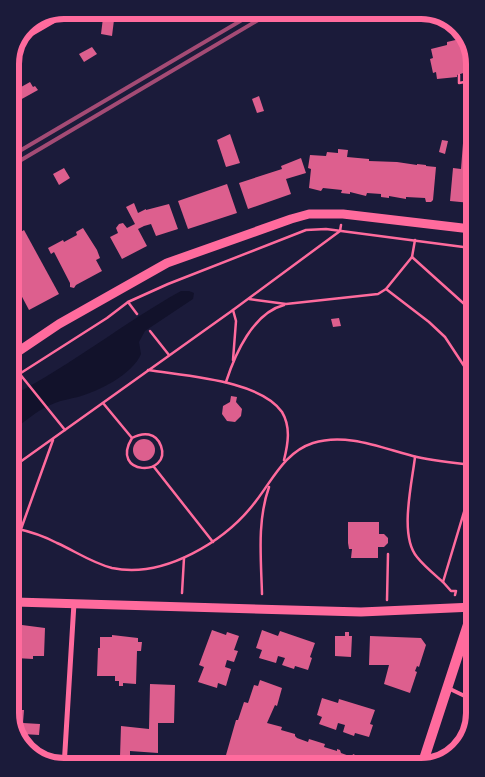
<svg xmlns="http://www.w3.org/2000/svg" width="485" height="777" font-family="Barlow,sans-serif">
	<rect width="100%" height="100%" fill="#1b1b3a"/>
	<path fill="#12122b" d="M181,291H189L194,293L193,299L145,331L139,342L141,354C132,375 99,391 78,397C70,399 62,400 55,403C39,409 26,420 13,431V395C72,365 123,323 181,291Z"/>
	<g fill="#dd5f8e">
		<polygon points="103,18 114,20 112,36 101,34"/>
		<polygon points="464,38 469,52 470,71 457,75 457,77 437,79 436,72 433,73 430,59 433,58 431,49 447,45 447,42"/>
		<polygon points="92,47 97,54 84,62 79,54"/>
		<polygon points="30,82 33,87 35,86 38,90 20,100 14,91"/>
		<polygon points="259,96 264,111 257,113 252,99"/>
		<polygon points="464,130 470,130 471,203 450,201 453,168 461,169"/>
		<polygon points="230,134 240,163 226,167 217,140"/>
		<polygon points="442,140 448,141 445,154 439,152"/>
		<polygon points="338,149 348,150 347,157 369,159 369,161 397,162 417,165 417,164 426,165 426,166 436,167 433,200 431,202 426,202 425,198 406,197 406,199 389,196 389,198 381,197 381,194 367,193 366,196 350,192 350,194 341,193 342,190 323,188 321,191 309,188 311,169 308,168 310,155 326,156 327,152 338,153"/>
		<polygon points="301,158 306,173 286,179 291,194 248,209 239,183 282,169 281,166"/>
		<polygon points="64,168 70,178 59,185 53,174"/>
		<polygon points="227,184 237,213 188,229 178,201"/>
		<polygon points="134,203 138,213 146,209 146,210 169,204 178,229 156,236 151,224 144,226 138,229 147,246 122,259 110,237 118,233 116,228 119,224 123,223 127,228 135,224 126,207"/>
		<polygon points="83,228 97,250 100,258 96,260 102,271 76,285 74,288 70,287 70,283 54,252 51,254 48,248 63,240 64,242 77,235 76,232"/>
		<polygon points="24,230 59,294 29,310 12,278 12,237"/>
		<polygon points="339,318 341,326 333,327 331,319"/>
		<polygon points="231,396 237,397 236,402 242,409 241,416 235,422 227,421 222,414 223,406 230,402"/>
		<circle cx="144" cy="450" r="11"/>
		<polygon points="348,522 379,522 379,534 384,534 388,538 388,543 384,547 378,547 378,558 351,558 352,549 349,549 348,543"/>
		<polygon points="22,625 45,628 44,656 33,656 33,659 15,658 15,627 22,628"/>
		<polygon points="212,630 226,635 227,632 239,636 234,650 238,651 234,662 227,660 225,667 231,669 226,686 218,683 217,688 198,682 204,667 199,665"/>
		<polygon points="262,630 278,636 280,631 315,643 310,657 312,658 308,670 295,666 294,669 282,665 285,658 278,656 276,663 259,658 262,650 256,648"/>
		<polygon points="345,632 349,632 349,636 352,636 351,657 335,656 335,636 345,636"/>
		<polygon points="112,635 138,638 138,642 142,642 141,651 137,651 136,684 123,683 123,686 119,686 119,681 115,681 115,676 97,676 98,648 100,648 100,637 112,637"/>
		<polygon points="370,636 421,638 426,645 419,667 417,666 415,671 417,672 410,693 384,684 389,665 369,665"/>
		<polygon points="260,680 282,688 277,706 275,705 267,723 282,727 281,730 295,734 295,736 297,738 308,742 309,739 325,744 324,747 337,751 337,749 340,750 341,753 352,757 353,754 366,760 369,759 368,762 221,765 224,755 226,755 236,720 238,720 244,702 248,703 254,685 258,686"/>
		<polygon points="150,684 175,685 174,723 158,723 158,753 130,751 130,766 90,766 92,755 120,757 121,726 149,729"/>
		<polygon points="322,698 338,703 339,699 375,710 370,724 373,725 369,737 355,733 354,736 343,732 345,725 338,723 336,730 319,724 322,717 317,715"/>
		<polygon points="15,710 24,710 23,723 40,724 39,735 23,734 22,737 16,737"/>
		<polygon points="25,748 37,748 36,759 34,758"/>
	</g>
	<g fill="none" stroke-linecap="round" stroke-linejoin="round">
		<g stroke="#ff6b9d" stroke-width="2.5">
			<polyline points="18,43 68,14 68,10"/>
			<polyline points="459,75 459,83 470,81"/>
			<polyline points="412,257 415,240"/>
			<polyline points="386,289 412,257 472,311"/>
			<polyline points="249,299 286,304 378,294 386,289 429,322 445,337 472,378"/>
			<polyline points="128,302 137,314"/>
			<polyline points="150,331 169,355"/>
			<polyline points="233,360 236,321 233,310"/>
			<path d="M148,370C184,376 260,380 282,412C291,427 288,444 284,460"/>
			<polyline points="19,373 65,430"/>
			<polyline points="13,378 107,318 128,302 168,284 306,230 326,229 471,248"/>
			<path d="M226,382C235,354 253,313 284,305"/>
			<path d="M103,403L132,438C109,476 172,477 161,446C156,432 143,432 132,438"/>
			<path d="M415,457C412,483 399,536 417,557C424,566 434,574 443,582"/>
			<polyline points="13,467 233,310 340,231 341,225"/>
			<polyline points="154,467 213,542"/>
			<path d="M14,528C28,531 44,536 57,543C75,551 92,563 112,568C164,579 226,541 256,501C273,479 285,452 313,443C347,432 384,449 417,457C435,461 454,463 473,465"/>
			<polyline points="21,529 53,440"/>
			<polyline points="182,593 184,558"/>
			<path d="M262,594C261,558 257,521 269,487"/>
			<polyline points="455,595 456,591 451,591 443,582 473,482"/>
			<polyline points="387,600 388,554"/>
		</g>
		<polyline stroke="#ff6b9d" stroke-width="4" points="448,688 475,701"/>
		<polyline stroke="#ff6b9d" stroke-width="5" points="64,767 74,603"/>
		<g stroke="#ff6b9d" stroke-width="9">
			<polyline points="13,355 59,324 167,263 291,219 309,214 343,214 471,229"/>
			<polyline points="15,602 361,612 474,607"/>
		</g>
		<polyline stroke="#ff6b9d" stroke-width="10" points="423,762 474,606"/>
		<g stroke="#a44b75" stroke-width="4">
			<polyline points="11,156 259,10"/>
			<polyline points="11,166 275,10"/>
		</g>
	</g>
	<path d="M0 0H485V777H0ZM64 19H421A45 45 0 0 1 466 64V713A45 45 0 0 1 421 758H64A45 45 0 0 1 19 713V64A45 45 0 0 1 64 19Z" fill="#1b1b3a" fill-rule="evenodd"/>
	<path fill="none" stroke="#ff6b9d" stroke-width="6" d="M64 19H421A45 45 0 0 1 466 64V713A45 45 0 0 1 421 758H64A45 45 0 0 1 19 713V64A45 45 0 0 1 64 19Z"/>
</svg>
